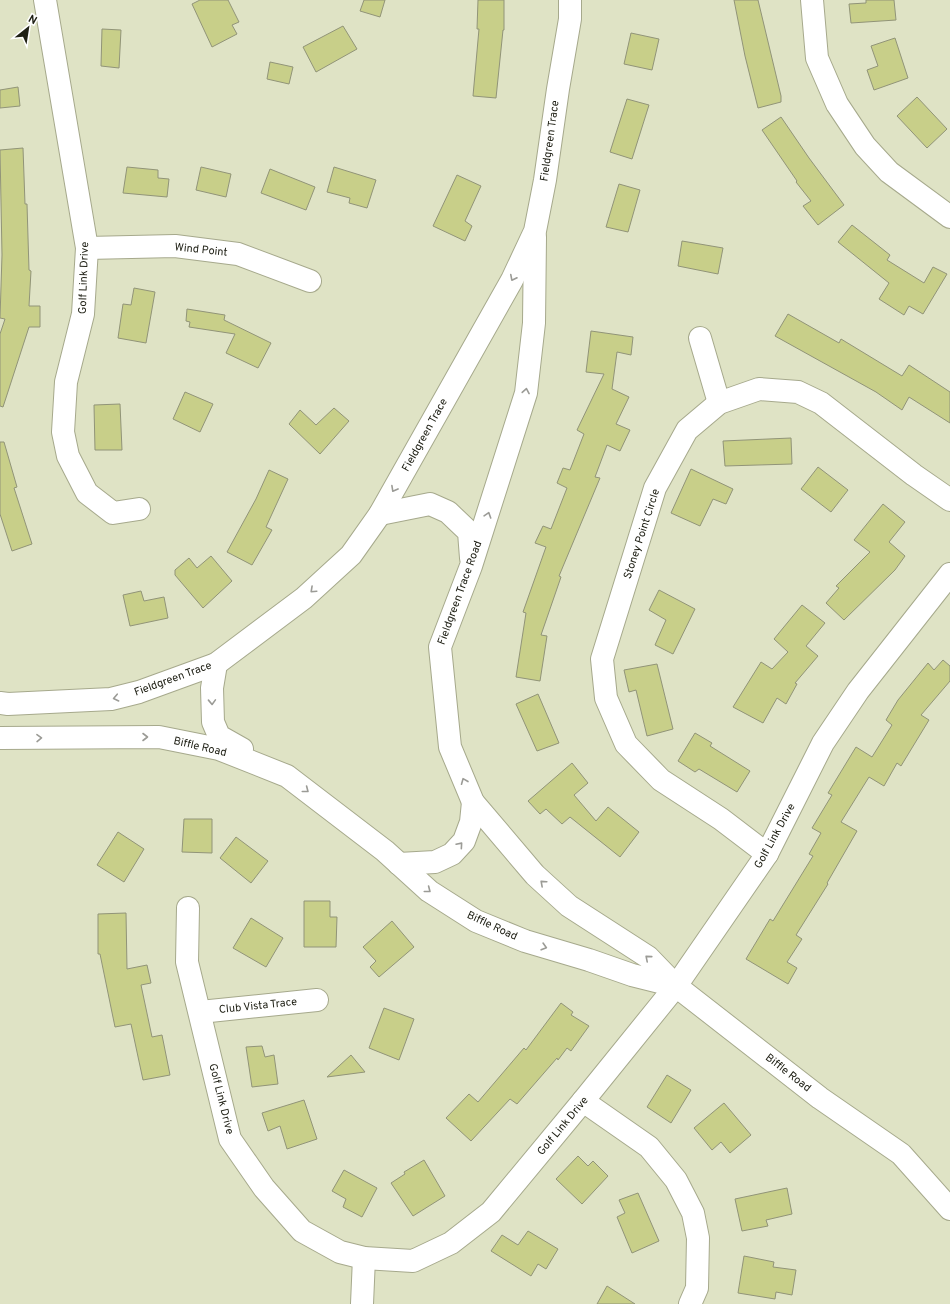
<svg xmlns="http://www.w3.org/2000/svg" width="950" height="1304" font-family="Overpass,sans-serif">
	<rect width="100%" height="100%" fill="#dfe3c5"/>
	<g fill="#c8cf89" stroke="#919478">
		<polygon points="200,0 228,0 239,22 232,25 237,34 212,47 192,4"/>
		<polygon points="364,0 385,0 380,17 360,11"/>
		<polygon points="478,0 504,0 504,30 503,30 496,98 473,96 479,29 477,29"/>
		<polygon points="734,0 758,0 781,96 781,102 758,108 745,56"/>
		<polygon points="866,0 894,0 896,20 851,23 849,4 866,3"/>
		<polygon points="343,26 357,49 316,72 303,47"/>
		<polygon points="102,29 121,30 119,68 101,66"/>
		<polygon points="631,33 659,39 652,70 624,64"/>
		<polygon points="895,38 908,78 874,90 867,70 878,66 871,46"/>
		<polygon points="270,62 293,67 289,84 267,79"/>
		<polygon points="18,87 20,106 0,108 0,90"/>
		<polygon points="917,97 947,129 927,148 897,116"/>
		<polygon points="627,99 649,105 632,159 610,152"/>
		<polygon points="781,117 809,158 844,205 818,225 803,206 811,201 796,182 797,181 762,130"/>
		<polygon points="23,148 25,204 27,204 29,270 31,271 29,306 40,306 40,327 29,327 3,407 0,406 0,334 5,319 0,318 2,255 0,150"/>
		<polygon points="127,167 158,170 158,178 169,179 167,197 123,193"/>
		<polygon points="201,167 231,174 226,197 196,190"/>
		<polygon points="334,167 376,180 367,208 349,203 350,198 327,192"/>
		<polygon points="270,169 315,187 306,210 261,193"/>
		<polygon points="457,175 481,186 465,221 472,226 465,241 433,226"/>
		<polygon points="619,184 640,190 628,232 606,227"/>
		<polygon points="852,225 890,255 887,260 924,283 933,267 947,274 923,314 909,306 904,315 879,299 889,283 838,242"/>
		<polygon points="682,241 723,248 718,274 678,266"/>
		<polygon points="134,288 155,292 146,343 118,338 123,304 131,305"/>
		<polygon points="187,309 225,315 224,320 271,343 258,368 226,353 235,334 189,327 190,322 186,321"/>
		<polygon points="788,314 839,343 841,339 902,376 909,365 950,392 950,423 909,397 902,410 876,392 775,336"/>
		<polygon points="591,331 633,337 631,355 617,352 612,389 629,397 616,424 630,430 620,451 607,445 595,477 600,478 559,576 561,577 541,635 547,636 540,681 516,677 526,613 523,612 546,547 535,543 543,526 551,529 567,488 557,483 563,468 570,470 584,434 577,430 604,374 586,372"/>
		<polygon points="185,392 213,404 200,432 173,419"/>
		<polygon points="120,404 122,450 95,450 94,405"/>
		<polygon points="334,408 349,421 320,454 289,424 300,410 316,425"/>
		<polygon points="791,438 792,464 725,466 723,441"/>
		<polygon points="0,442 4,442 17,487 14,488 32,544 12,551 0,514"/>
		<polygon points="818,467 848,490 831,512 801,489"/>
		<polygon points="691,469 733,489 726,504 713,499 700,526 671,513"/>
		<polygon points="269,470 288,479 266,527 272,530 252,565 227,552 256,499"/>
		<polygon points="883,504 905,522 889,542 905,556 895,570 844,620 826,603 839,588 836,586 870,552 854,540"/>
		<polygon points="211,556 232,581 203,608 175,575 175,570 189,558 197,568"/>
		<polygon points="659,590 695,609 673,654 655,645 666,620 649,610"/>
		<polygon points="141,591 144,601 164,597 168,618 130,626 123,595"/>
		<polygon points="802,605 825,623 806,646 818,656 795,683 797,684 786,704 777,698 763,723 733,707 761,662 772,669 788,652 774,639"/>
		<polygon points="943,660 950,666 950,681 921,715 929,720 901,766 897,763 884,786 869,777 841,822 857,831 827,883 828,884 796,935 802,939 787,962 797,968 788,984 746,959 770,919 773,921 813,856 809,854 821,833 812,828 832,795 828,793 856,747 872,757 892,725 886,720 898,700 928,663 934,670"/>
		<polygon points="657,664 673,729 647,736 636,690 629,692 624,670"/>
		<polygon points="538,694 559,743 537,751 516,704"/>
		<polygon points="695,733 712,743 710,746 750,771 737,792 699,769 695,772 678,761"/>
		<polygon points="572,763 588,783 574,795 596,821 608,807 639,832 620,857 570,817 562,824 546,809 540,814 528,801"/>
		<polygon points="184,819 212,819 212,853 182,852"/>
		<polygon points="118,832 144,849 124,882 97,865"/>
		<polygon points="236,837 268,861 251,883 220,858"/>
		<polygon points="304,901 330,901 330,917 337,917 336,947 304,947"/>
		<polygon points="126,913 127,969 147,965 151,983 141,985 152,1037 162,1035 170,1075 143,1080 131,1024 115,1027 100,954 98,954 98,914"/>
		<polygon points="251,918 283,938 266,967 233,948"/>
		<polygon points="392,921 414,947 379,977 370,967 376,961 363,947"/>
		<polygon points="561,1003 573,1012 571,1015 589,1026 571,1051 567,1048 558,1060 557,1058 517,1104 510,1099 471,1141 446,1118 469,1094 478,1102 524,1048 526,1050"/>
		<polygon points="384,1008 414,1019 399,1060 369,1048"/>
		<polygon points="262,1046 265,1057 274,1055 278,1084 252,1087 246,1047"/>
		<polygon points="351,1055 365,1072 327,1077"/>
		<polygon points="667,1075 691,1090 671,1123 647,1107"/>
		<polygon points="304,1100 317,1139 287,1149 280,1126 268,1131 262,1113"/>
		<polygon points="724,1103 751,1135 730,1153 721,1142 712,1150 694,1128"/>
		<polygon points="578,1156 588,1166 593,1161 608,1176 582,1204 556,1179"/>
		<polygon points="424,1160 445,1196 413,1216 391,1183 405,1174 404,1172"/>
		<polygon points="344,1170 377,1188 362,1217 343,1207 346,1199 332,1191"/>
		<polygon points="787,1188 792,1214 766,1220 768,1226 742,1231 735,1199"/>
		<polygon points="638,1193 659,1241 632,1253 617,1217 625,1213 619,1200"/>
		<polygon points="528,1231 558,1249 546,1269 538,1264 531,1276 491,1251 502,1235 518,1245"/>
		<polygon points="744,1256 774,1262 773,1267 796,1270 792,1295 776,1292 775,1299 738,1293"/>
		<polygon points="607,1286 635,1304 597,1304"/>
	</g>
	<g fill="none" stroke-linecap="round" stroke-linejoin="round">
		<defs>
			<g id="minor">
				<polyline points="45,0 87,248 83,314 66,382 63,432 68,456 87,493 113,513 139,509"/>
				<polyline points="812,0 817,58 837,104 865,146 889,172 950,217"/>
				<polyline points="535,237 534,323 526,393 471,566 440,647 450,747 473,802 535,875 569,906 648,957 676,986"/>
				<polyline points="87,248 175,246 238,254 310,281"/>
				<polyline points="700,338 719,403"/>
				<polyline points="380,514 430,504 448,512 469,532 471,558"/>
				<polyline points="216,664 212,688 213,722 219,736 242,749"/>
				<polyline points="0,703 8,704 111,699 139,692 216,664 304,598 351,555 380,514 512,280 535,231 545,180 558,89 570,19 570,0"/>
				<polyline points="0,738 159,737 219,749 287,776 385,851 429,891 476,921 525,941 589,960 632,975 676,986 820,1098 901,1154 950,1209"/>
				<polyline points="767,854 721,819 661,780 626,744 606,698 602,659 655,488 687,430 719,403 759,389 798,392 821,403 914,475 950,500"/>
				<polyline points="399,864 435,862 452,854 464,841 471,822 473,802"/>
				<polyline points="188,908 187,962 230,1139 264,1188 302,1231 340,1252 364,1258 413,1261 451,1243 491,1212 583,1101 676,986 767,854 823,743 858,691 950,574"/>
				<polyline points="200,1012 317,1000"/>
				<polyline points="583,1101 649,1147 676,1180 693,1213 698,1238 697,1288 690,1304"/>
				<polyline points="362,1304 364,1258"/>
			</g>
		</defs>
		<use href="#minor" stroke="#a6a98c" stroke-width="24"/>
		<use href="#minor" stroke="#fff" stroke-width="22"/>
	</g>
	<defs><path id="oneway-chevron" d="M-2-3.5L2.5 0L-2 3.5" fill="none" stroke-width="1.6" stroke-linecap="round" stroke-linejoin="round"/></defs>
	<g stroke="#9b9b96">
		<use href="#oneway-chevron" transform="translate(513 278) rotate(117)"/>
		<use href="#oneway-chevron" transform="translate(526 391) rotate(-80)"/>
		<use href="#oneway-chevron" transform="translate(394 489) rotate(119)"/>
		<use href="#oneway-chevron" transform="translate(488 515) rotate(-72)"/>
		<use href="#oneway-chevron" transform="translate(313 590) rotate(137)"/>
		<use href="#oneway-chevron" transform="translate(116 698) rotate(168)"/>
		<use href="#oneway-chevron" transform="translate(212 702) rotate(88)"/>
		<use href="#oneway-chevron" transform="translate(145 737)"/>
		<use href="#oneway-chevron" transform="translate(39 738) rotate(-1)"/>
		<use href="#oneway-chevron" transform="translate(464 781) rotate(-112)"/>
		<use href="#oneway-chevron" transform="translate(306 790) rotate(38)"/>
		<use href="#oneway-chevron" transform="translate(460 845) rotate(-49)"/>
		<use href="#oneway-chevron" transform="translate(543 883) rotate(-138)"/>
		<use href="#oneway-chevron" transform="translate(428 890) rotate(38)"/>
		<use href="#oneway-chevron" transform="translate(544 947) rotate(16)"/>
		<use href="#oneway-chevron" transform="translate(648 958) rotate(-139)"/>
	</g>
	<g text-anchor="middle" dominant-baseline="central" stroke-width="3" stroke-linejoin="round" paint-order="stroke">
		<g font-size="11" fill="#202116" stroke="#fff">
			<text transform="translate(550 141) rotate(-82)">Fieldgreen Trace</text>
			<text transform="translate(201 250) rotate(6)">Wind Point</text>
			<text transform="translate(84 278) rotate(-88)">Golf Link Drive</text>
			<text transform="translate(425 435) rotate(-61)">Fieldgreen Trace</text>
			<text transform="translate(642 534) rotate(-72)">Stoney Point Circle</text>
			<text transform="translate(460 593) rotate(-70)">Fieldgreen Trace Road</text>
			<text transform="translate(173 679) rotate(-20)">Fieldgreen Trace</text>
			<text transform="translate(200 747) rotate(13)">Biffle Road</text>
			<text transform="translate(775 836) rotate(-61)">Golf Link Drive</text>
			<text transform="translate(492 926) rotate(25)">Biffle Road</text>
			<text transform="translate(258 1006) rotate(-6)">Club Vista Trace</text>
			<text transform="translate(788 1073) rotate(38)">Biffle Road</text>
			<text transform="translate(221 1099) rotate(76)">Golf Link Drive</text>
			<text transform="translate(563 1126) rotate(-50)">Golf Link Drive</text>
		</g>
	</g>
	<g transform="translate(28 28) rotate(30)" stroke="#ffffff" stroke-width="3" paint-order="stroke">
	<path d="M0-3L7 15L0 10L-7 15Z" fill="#202116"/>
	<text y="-6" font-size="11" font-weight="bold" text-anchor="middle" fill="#202116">N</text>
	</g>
</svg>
